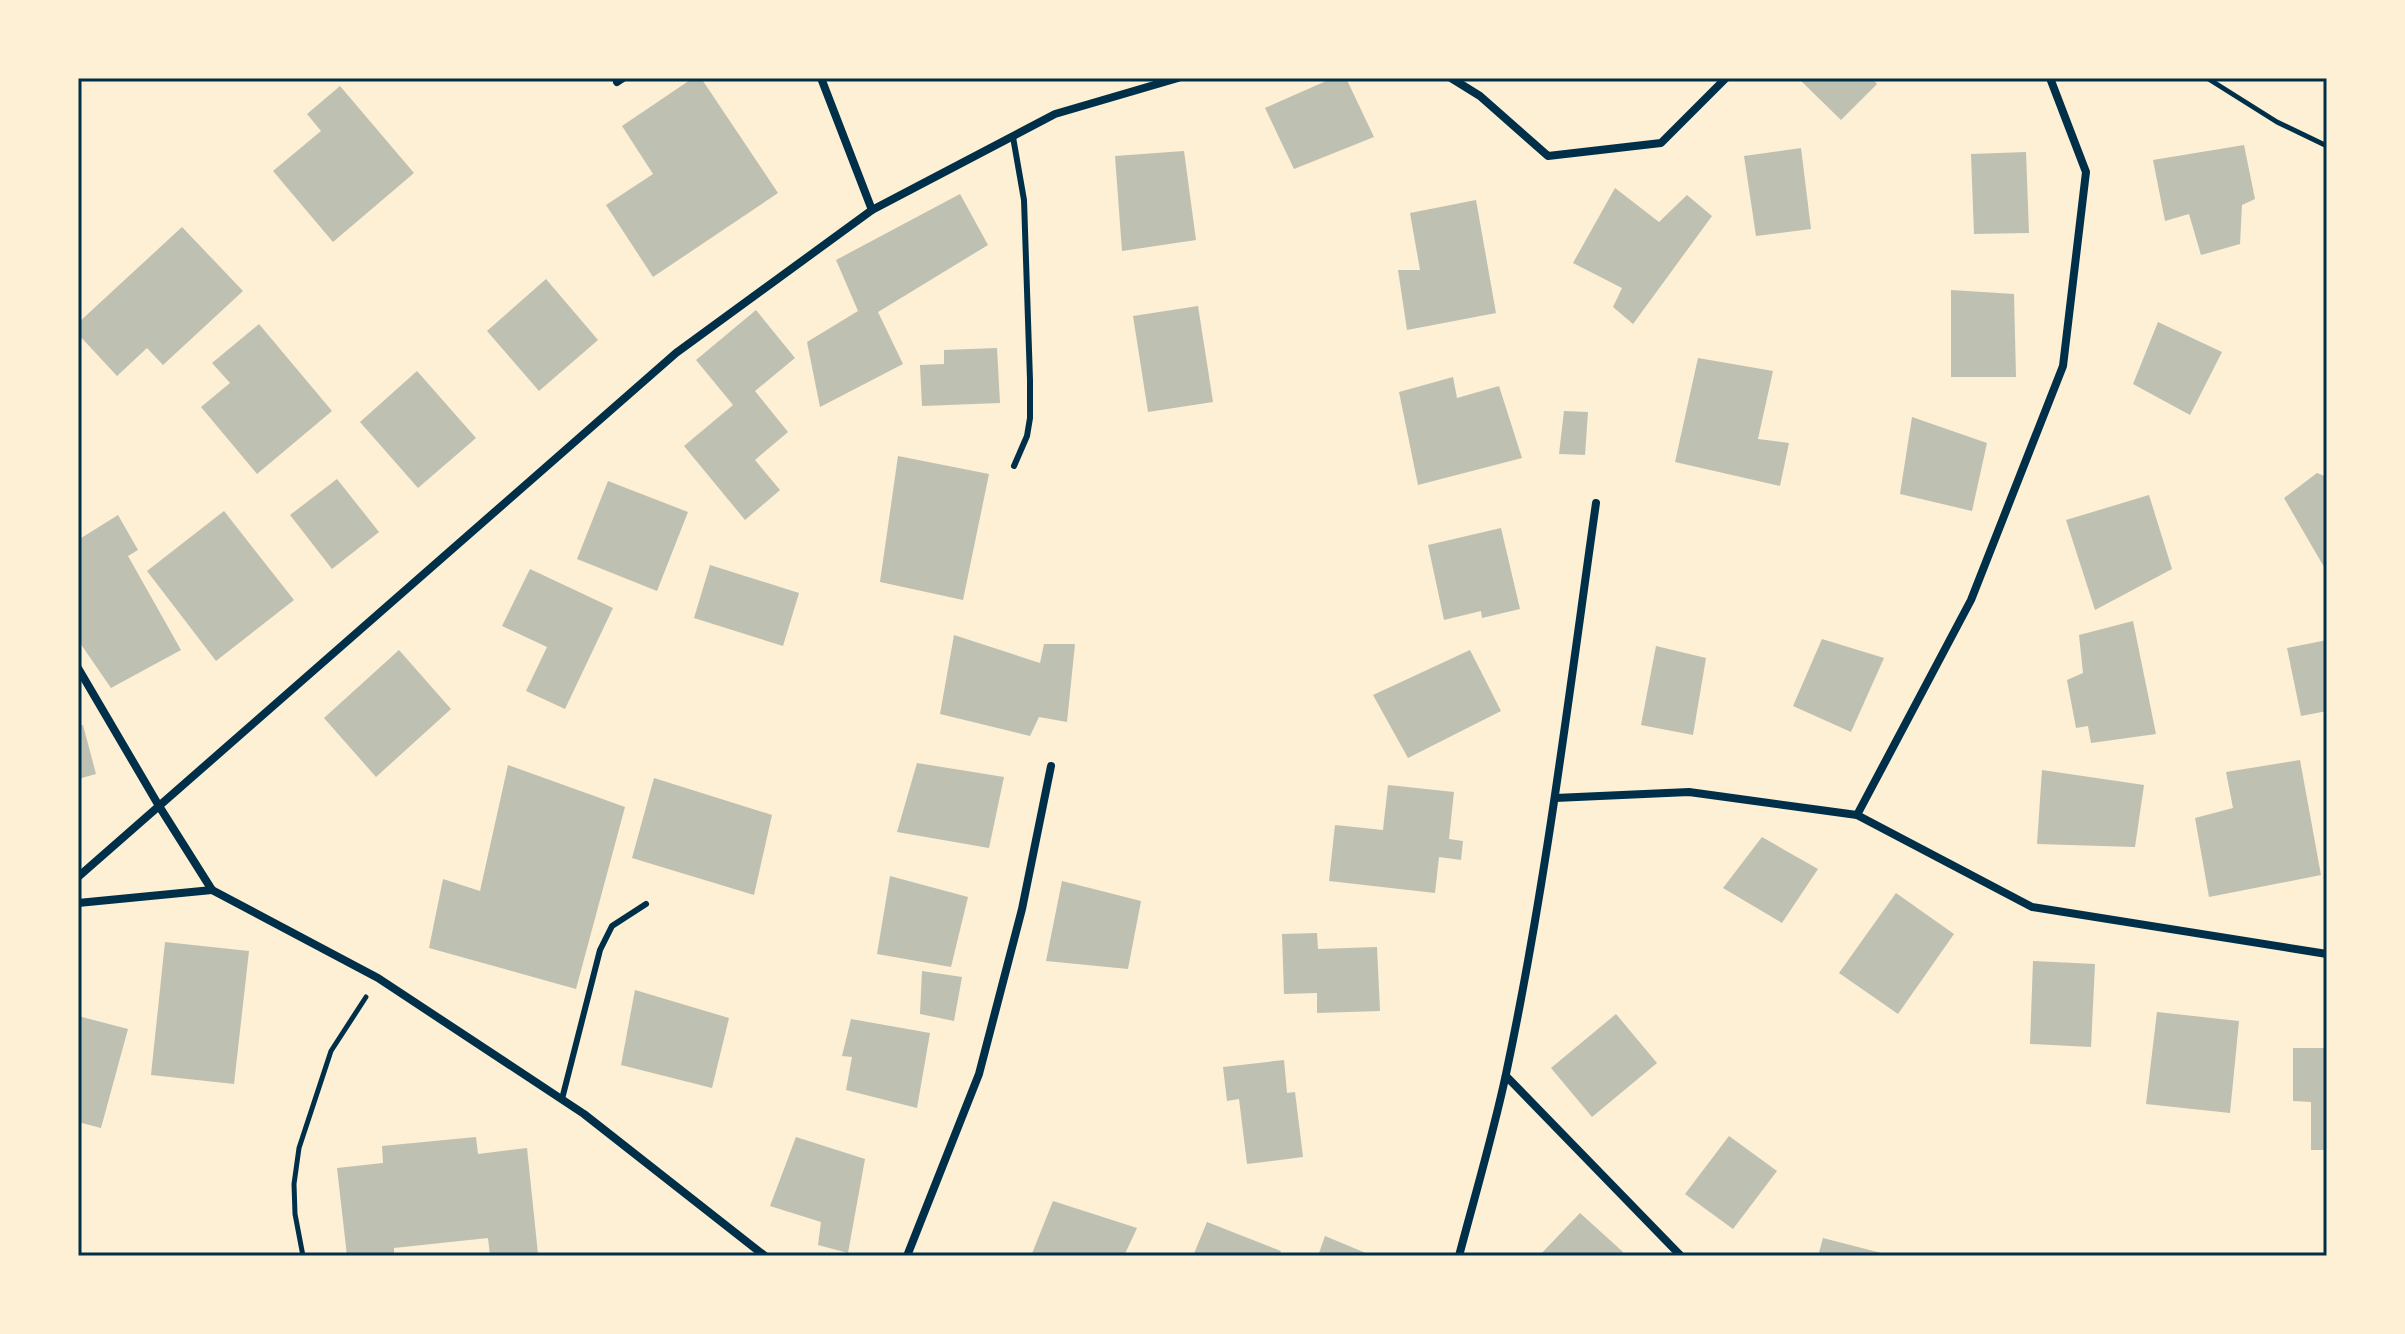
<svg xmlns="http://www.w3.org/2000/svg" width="2405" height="1334" font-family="'DM Sans',sans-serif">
	<rect width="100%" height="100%" fill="#fdf0d5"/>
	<g fill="#bec0b2">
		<polygon points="693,78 701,78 778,193 653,277 606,205 653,174 622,126"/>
		<polygon points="1333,78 1346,78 1374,137 1294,169 1265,108"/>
		<polygon points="1798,78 1872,78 1877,84 1841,120"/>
		<polygon points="340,86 414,173 333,242 273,171 321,131 307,114"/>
		<polygon points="2244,145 2255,199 2242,205 2240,244 2201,255 2189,214 2165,221 2153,160"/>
		<polygon points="1801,148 1811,229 1756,236 1744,156"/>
		<polygon points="1184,151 1196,240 1122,251 1115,156"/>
		<polygon points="2026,152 2029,233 1974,234 1971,154"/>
		<polygon points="1615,188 1659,222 1687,195 1712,216 1633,324 1613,307 1622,288 1573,263"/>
		<polygon points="960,194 988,245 878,312 903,364 820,407 807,342 858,311 836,260"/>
		<polygon points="1476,200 1496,313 1407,330 1398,270 1420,270 1410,213"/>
		<polygon points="182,227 243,291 163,365 147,348 117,376 78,334 78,323"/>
		<polygon points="546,279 598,340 539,391 487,331"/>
		<polygon points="1951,290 2014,294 2016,377 1951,377"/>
		<polygon points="1198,306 1213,402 1148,412 1133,316"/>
		<polygon points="756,310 795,358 755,391 788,432 755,460 780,490 745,520 684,446 733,405 696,360"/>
		<polygon points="2158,322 2222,352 2190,415 2133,384"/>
		<polygon points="259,324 332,411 257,474 201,407 230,383 212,363"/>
		<polygon points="997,348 1000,403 922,406 920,365 944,364 944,350"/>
		<polygon points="1698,358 1773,371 1758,439 1789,443 1780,486 1675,462"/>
		<polygon points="417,371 476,438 418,488 360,422"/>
		<polygon points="1453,377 1457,398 1499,386 1522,458 1418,485 1399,392"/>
		<polygon points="1564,411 1588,412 1585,455 1559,454"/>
		<polygon points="1912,417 1987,443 1972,511 1900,494"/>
		<polygon points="898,456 989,474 963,600 880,582"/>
		<polygon points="2317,473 2327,477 2327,565 2324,567 2284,498"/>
		<polygon points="337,479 379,532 332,569 290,515"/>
		<polygon points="608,481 688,512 657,591 577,559"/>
		<polygon points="2149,495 2172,569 2095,610 2066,520"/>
		<polygon points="224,511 294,600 216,661 147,571"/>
		<polygon points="118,515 138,550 128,556 181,650 111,688 78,640 78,540"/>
		<polygon points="1501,528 1520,609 1482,618 1481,611 1444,620 1428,545"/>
		<polygon points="710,565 799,593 783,646 694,618"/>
		<polygon points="530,569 613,608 565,709 526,691 547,647 502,626"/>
		<polygon points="2133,621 2156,734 2091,743 2088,726 2076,728 2067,680 2083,673 2079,635"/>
		<polygon points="954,635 1040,663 1044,644 1075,644 1067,722 1039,717 1030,736 940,714"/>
		<polygon points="1822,639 1884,658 1851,732 1793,706"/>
		<polygon points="2327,640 2327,711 2301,716 2287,648"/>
		<polygon points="1656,646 1706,658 1693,735 1641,725"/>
		<polygon points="399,650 451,709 376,777 324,718"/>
		<polygon points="1470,650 1501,711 1408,758 1373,695"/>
		<polygon points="83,725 96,774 78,779 78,727"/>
		<polygon points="2300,760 2321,875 2209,897 2195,818 2233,808 2226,772"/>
		<polygon points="917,763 1004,777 989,848 897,832"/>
		<polygon points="508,765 625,807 576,989 429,948 443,879 480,891"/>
		<polygon points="2042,770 2144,785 2135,847 2037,844"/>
		<polygon points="654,778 772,815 754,895 632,858"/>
		<polygon points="1388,785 1454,792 1449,839 1463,841 1461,860 1439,857 1435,893 1329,881 1335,825 1383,830"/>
		<polygon points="1762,837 1818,869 1782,923 1723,888"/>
		<polygon points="890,876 968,897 951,967 877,954"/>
		<polygon points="1062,881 1141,901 1128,969 1046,961"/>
		<polygon points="1896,893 1954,934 1898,1014 1839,973"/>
		<polygon points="1317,933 1318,949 1377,947 1380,1011 1317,1013 1317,993 1284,994 1282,934"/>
		<polygon points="165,942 249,951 234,1084 151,1075"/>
		<polygon points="2033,961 2095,964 2091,1047 2030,1044"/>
		<polygon points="922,971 962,977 954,1021 920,1014"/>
		<polygon points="635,990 729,1018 712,1088 621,1065"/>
		<polygon points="2157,1012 2239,1021 2230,1113 2146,1104"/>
		<polygon points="1616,1014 1657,1063 1592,1117 1551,1068"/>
		<polygon points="78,1016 128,1029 101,1128 78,1122"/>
		<polygon points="851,1019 930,1033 917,1108 846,1090 852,1057 842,1056"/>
		<polygon points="2293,1048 2327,1048 2327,1150 2311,1150 2311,1102 2293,1101"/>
		<polygon points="1284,1060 1287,1093 1295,1092 1303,1157 1247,1164 1239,1099 1227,1101 1223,1067"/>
		<polygon points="1729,1136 1777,1171 1733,1229 1685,1194"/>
		<polygon points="476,1137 478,1154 527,1148 538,1254 490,1256 488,1238 394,1248 394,1256 347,1256 337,1168 383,1163 382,1146"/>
		<polygon points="796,1137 865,1159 848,1253 818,1245 821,1222 770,1206"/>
		<polygon points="1053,1201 1137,1228 1124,1256 1031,1256"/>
		<polygon points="1580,1213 1623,1252 1620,1256 1539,1256"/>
		<polygon points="1207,1222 1281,1251 1279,1256 1193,1256"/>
		<polygon points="1325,1236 1373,1256 1318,1256"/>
		<polygon points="1823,1238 1889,1255 1889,1256 1818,1256"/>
	</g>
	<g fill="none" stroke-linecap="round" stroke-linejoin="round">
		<g stroke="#003049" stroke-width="5">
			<polyline points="2207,78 2277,122 2327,146"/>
			<polyline points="303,1256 295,1214 294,1184 299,1148 331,1051 366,997"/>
		</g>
		<g stroke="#003049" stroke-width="6">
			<polyline points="1013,137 1024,200 1030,380 1030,418 1027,436 1014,466"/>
			<polyline points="562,1099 600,950 612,926 646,904"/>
		</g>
		<g stroke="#003049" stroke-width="8">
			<polyline points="821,78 872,210"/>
			<polyline points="1451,78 1480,96 1548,156 1661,143 1726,78"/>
			<polyline points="617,82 623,78"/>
			<polyline points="78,668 159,806 212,890 378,978 584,1114 765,1256"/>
			<polyline points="1555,798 1689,792 1857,815 2032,907 2327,954"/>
			<polyline points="1857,815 1971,600 2063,366 2086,172 2050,78"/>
			<polyline points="78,877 676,353 872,210 1055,114 1178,78"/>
			<polyline points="78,903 212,890"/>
			<polyline points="1506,1076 1681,1256"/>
			<polyline points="907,1256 979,1074 1022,909 1051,766"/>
			<path d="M1459,1256C1475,1195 1493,1135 1506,1074C1546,885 1569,694 1596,503"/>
		</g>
	</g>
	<rect width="2405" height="1334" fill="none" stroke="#fdf0d5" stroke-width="160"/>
	<rect x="80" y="80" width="2245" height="1174" fill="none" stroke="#003049" stroke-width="3"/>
</svg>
